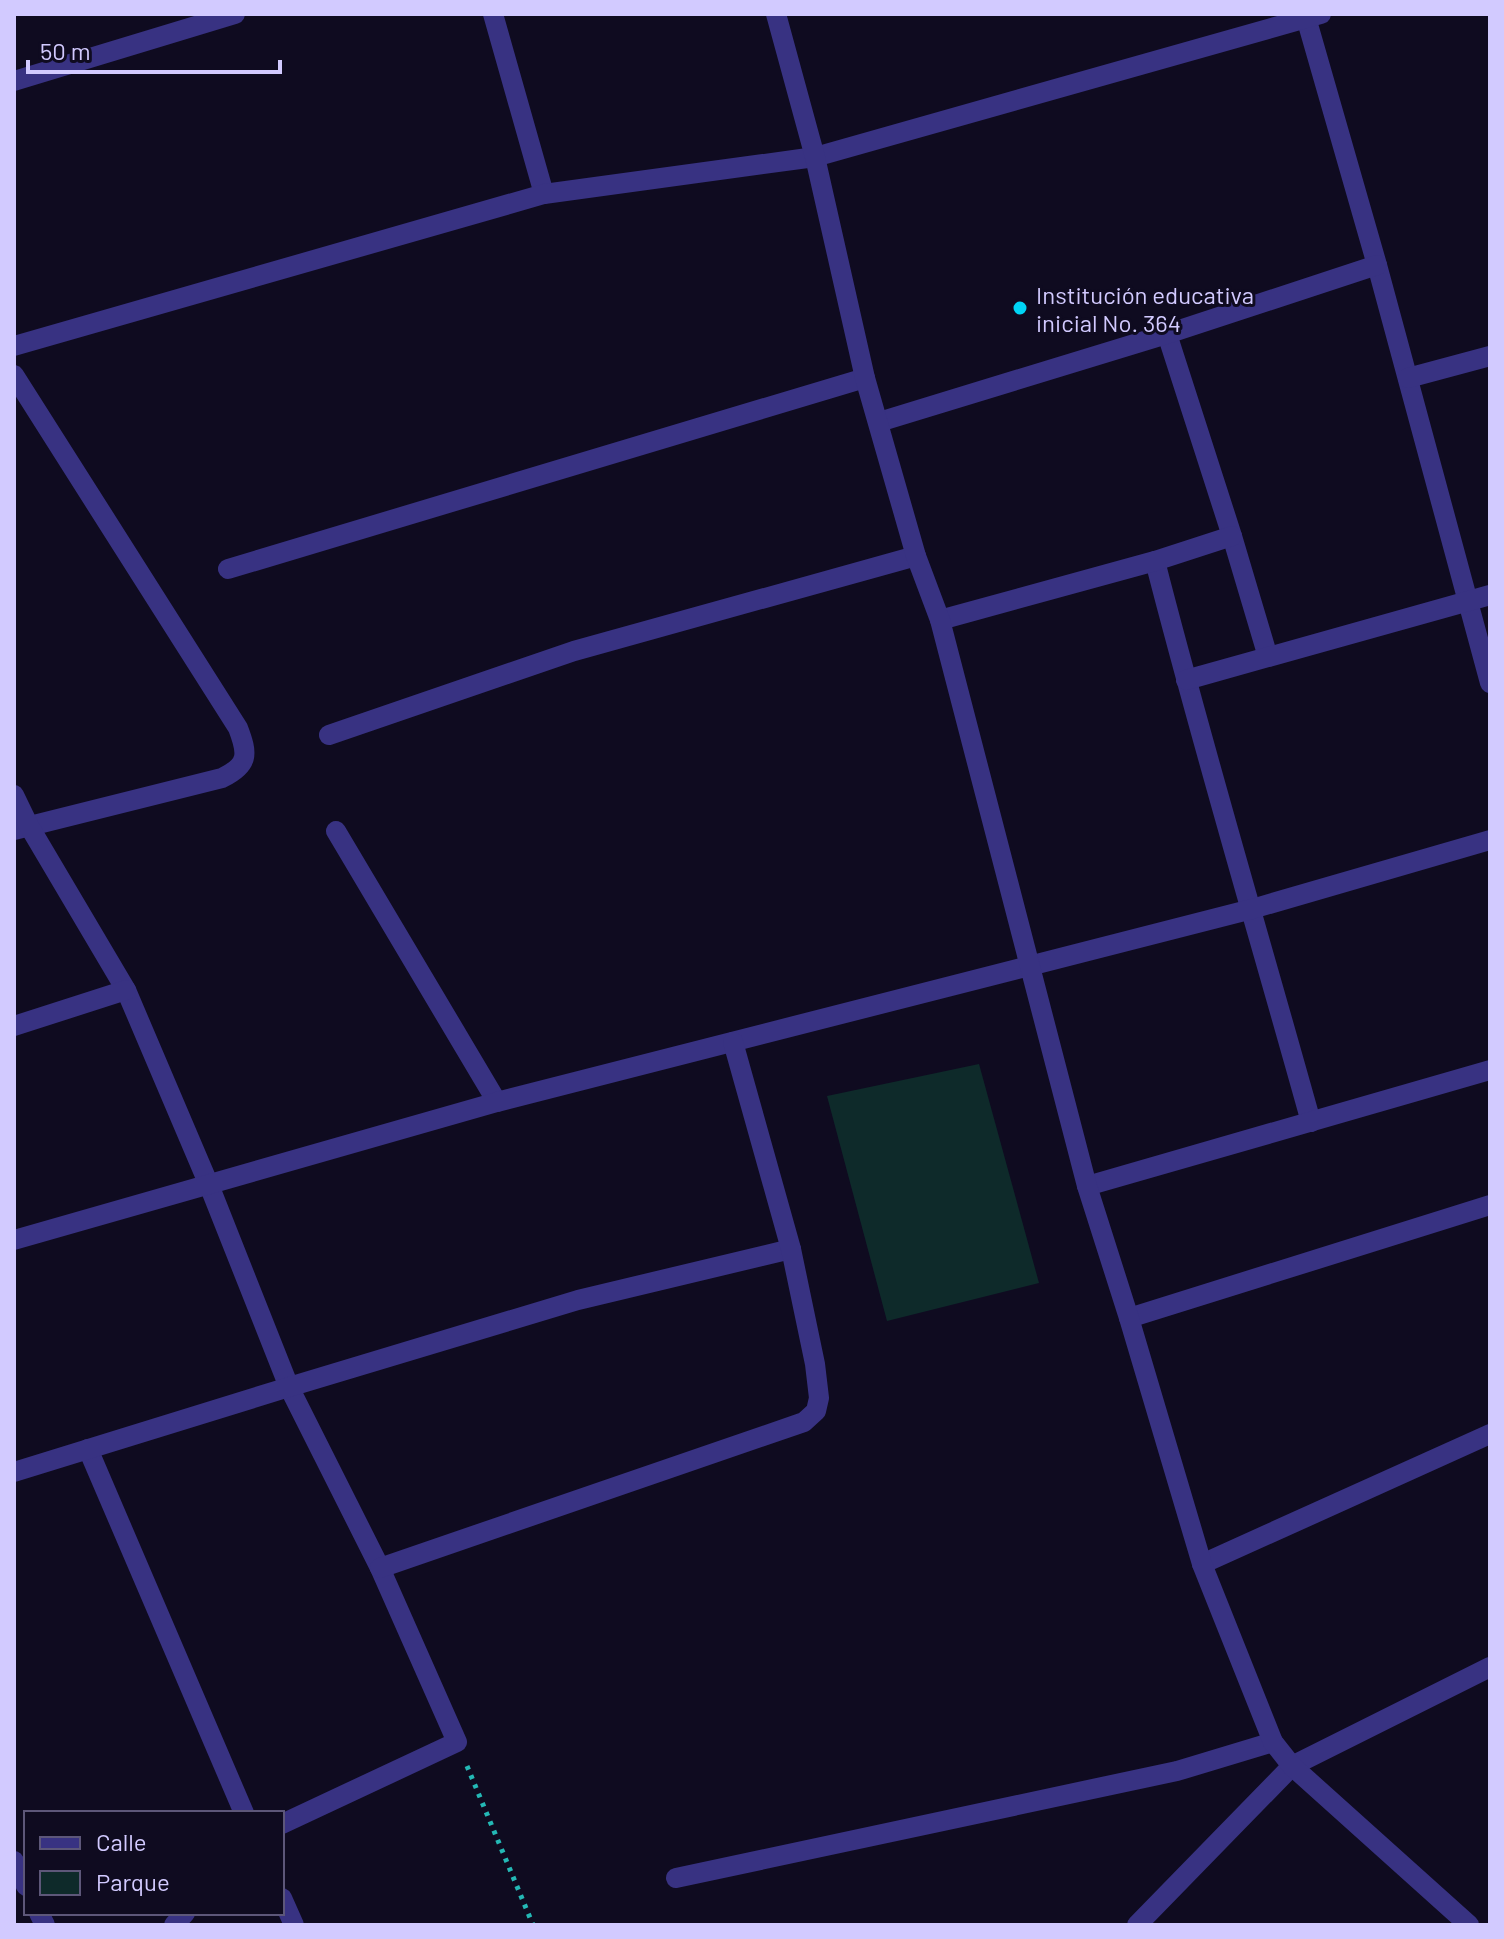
<svg xmlns="http://www.w3.org/2000/svg" width="1504" height="1939" font-family="Barlow,sans-serif">
	<rect width="100%" height="100%" fill="#0f0b20"/>
	<polygon fill="#0e2a2a" points="979,1064 1039,1283 887,1321 827,1096"/>
	<g fill="none" stroke-linecap="round" stroke-linejoin="round">
		<polyline stroke="#24b8b5" stroke-width="5" stroke-dasharray="4 6" stroke-linecap="butt" points="467,1766 533,1925"/>
		<g stroke="#383282" stroke-width="20">
			<polyline points="493,14 544,194"/>
			<polyline points="1305,14 1377,265 1490,683"/>
			<polyline points="14,81 235,14"/>
			<polyline points="1167,334 1232,536 1268,657"/>
			<polyline points="14,346 544,194 815,157 1321,14"/>
			<path d="M14,375L238,728C248,754 249,765 222,778L14,830"/>
			<polyline points="1408,378 1490,356"/>
			<polyline points="879,422 1167,334 1377,265"/>
			<path d="M1155,561C1203,749 1259,935 1311,1122"/>
			<polyline points="228,569 865,378"/>
			<polyline points="940,620 1155,561 1232,536"/>
			<polyline points="1186,680 1490,595"/>
			<polyline points="329,735 574,651 916,556"/>
			<polyline points="14,795 29,826 126,990 209,1185 289,1387 380,1568 457,1742 282,1824"/>
			<polyline points="336,831 497,1102"/>
			<polyline points="14,1026 126,990"/>
			<polyline points="1087,1186 1490,1070"/>
			<polyline points="14,1240 497,1102 1252,909 1490,840"/>
			<polyline points="1129,1318 1490,1205"/>
			<polyline points="88,1449 244,1813"/>
			<polyline points="14,1472 289,1387 578,1300 791,1249"/>
			<polyline points="1202,1564 1490,1434"/>
			<polyline points="380,1568 804,1422 816,1411 819,1398 815,1364 791,1249 733,1042"/>
			<polyline points="14,1861 26,1886"/>
			<polyline points="676,1878 1177,1771 1273,1742"/>
			<polyline points="282,1898 294,1925"/>
			<polyline points="39,1913 45,1925"/>
			<polyline points="174,1925 185,1913"/>
			<polyline points="1137,1925 1292,1766 1490,1667"/>
		</g>
		<polyline stroke="#383282" stroke-width="20" points="776,14 815,157 865,378 916,556 940,620 1087,1186 1129,1318 1202,1564 1273,1742 1292,1766 1469,1925"/>
	</g>
	<circle fill="#00d4f5" stroke="#0f0b20" stroke-width="3" cx="1020" cy="308" r="8"/>
	<g text-anchor="middle" dominant-baseline="central" stroke-width="6" stroke-linejoin="round" paint-order="stroke">
		<g font-size="24" fill="#d2caff" stroke="#0f0b20" text-anchor="start">
			<text x="1036" y="294">Institución educativa<tspan x="1036" dy="28">inicial No. 364</tspan></text>
		</g>
	</g>
	<rect width="1504" height="1939" fill="none" stroke="#d2caff" stroke-width="32"/>
	<rect x="24" y="1811" width="260" height="104" fill="#0f0b20" stroke="#5d5779" stroke-width="2"/>
	<rect x="40" y="1837" width="40" height="12" fill="#383282" stroke="#5d5779" stroke-width="2"/>
	<text x="96" y="1851" font-size="24" fill="#d2caff">Calle</text>
	<rect x="40" y="1871" width="40" height="24" fill="#0e2a2a" stroke="#5d5779" stroke-width="2"/>
	<text x="96" y="1891" font-size="24" fill="#d2caff">Parque</text>
	<path d="M28 60v12h252v-12" fill="none" stroke="#d2caff" stroke-width="4"/>
	<text x="40" y="60" font-size="24" fill="#d2caff" stroke="#0f0b20" stroke-width="6" paint-order="stroke">50 m</text>
</svg>
